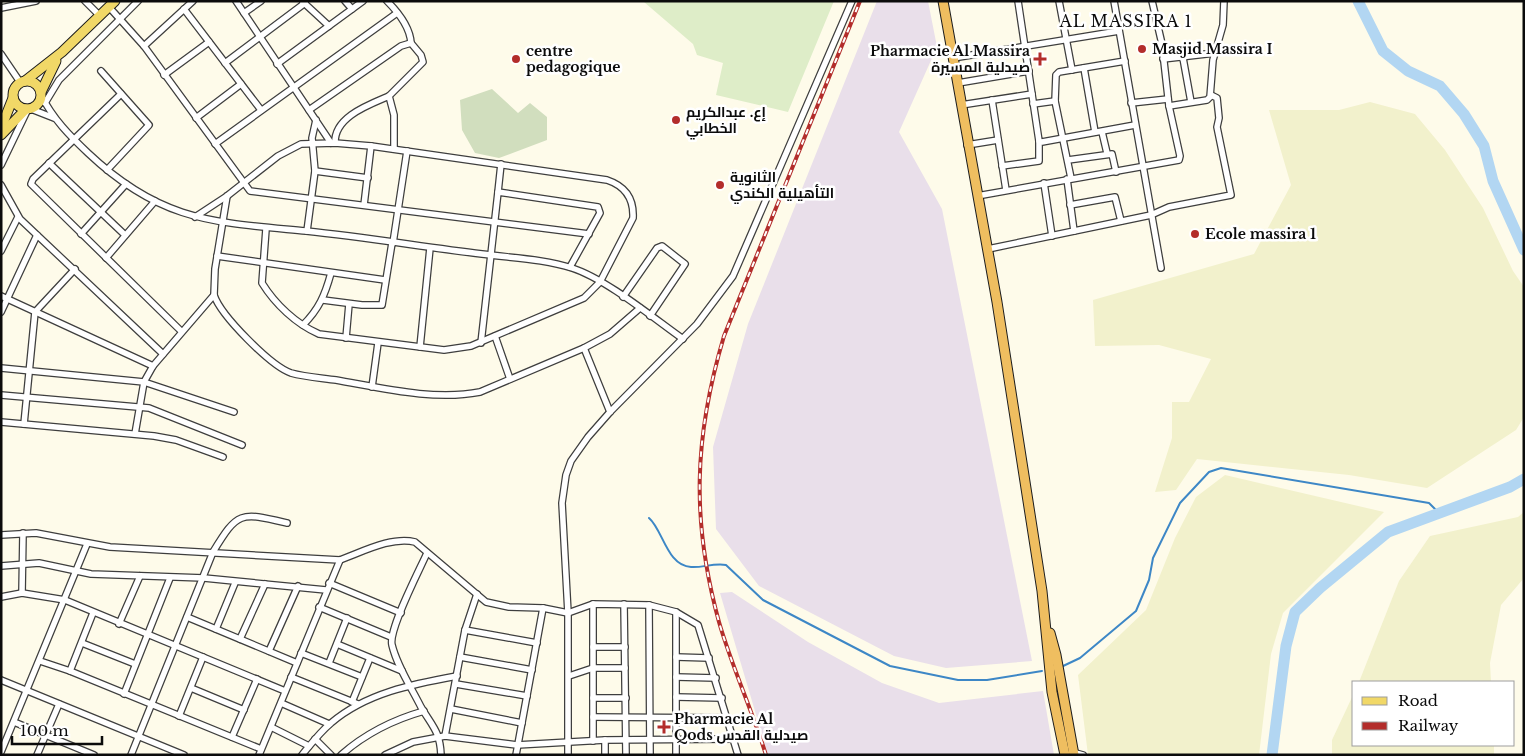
<svg xmlns="http://www.w3.org/2000/svg" width="1525" height="756" font-family="'Libre Baskerville',Cairo,serif">
	<rect width="100%" height="100%" fill="#fefbea"/>
	<g fill="#e9dfea">
		<polygon points="877,1 928,1 937,47 899,132 942,209 1032,661 946,668 894,656 759,586 716,529 713,447 748,324"/>
		<polygon points="732,592 808,642 882,683 939,703 1043,691 1054,755 768,755 720,593"/>
	</g>
	<g fill="#f2f1cc">
		<polygon points="1370,102 1415,114 1445,150 1483,208 1513,271 1524,287 1524,417 1516,430 1427,488 1349,475 1197,459 1176,490 1155,492 1172,438 1172,402 1189,402 1211,359 1159,345 1095,346 1093,300 1254,254 1291,185 1269,110 1339,110"/>
		<polygon points="1225,475 1384,512 1283,613 1271,654 1259,755 1088,755 1078,675 1146,610 1175,538 1196,497"/>
		<polygon points="1524,512 1524,578 1501,605 1490,663 1491,682 1359,682 1399,581 1430,536 1518,517"/>
		<polygon points="1354,693 1354,745 1494,745 1494,755 1332,755 1332,740"/>
	</g>
	<polygon fill="#d1debe" points="492,89 518,113 530,103 547,117 547,140 499,158 475,153 462,130 460,100"/>
	<polygon fill="#deedc8" points="834,1 788,112 716,95 723,63 697,55 693,44 644,2"/>
	<g fill="none" stroke-linecap="round" stroke-linejoin="round">
		<g stroke="#3d87c6" stroke-width="2">
			<path d="M649,518C663,530 667,566 691,567C702,568 713,563 726,565L763,600L890,666L958,680H987L1042,671"/>
			<polyline points="1061,667 1080,658 1136,611 1149,580 1153,558 1180,503 1209,472 1221,468 1429,503 1436,510 1442,512"/>
		</g>
		<g stroke="#b2d6f2" stroke-width="11">
			<polyline points="1358,1 1383,51 1408,71 1440,86 1464,114 1484,146 1493,181 1524,250"/>
			<polyline points="1272,755 1286,646 1295,612 1320,588 1388,532 1510,487 1524,479"/>
		</g>
		<defs>
			<g id="minor">
				<polyline points="85,1 100,16"/>
				<polyline points="236,1 331,143"/>
				<polyline points="345,1 352,9"/>
				<path d="M387,1C398,12 410,27 411,43"/>
				<polyline points="1018,1 1039,141 1042,142 1135,125"/>
				<polyline points="1059,1 1072,70"/>
				<polyline points="1114,1 1161,268"/>
				<polyline points="303,2 329,26"/>
				<polyline points="109,7 144,46 250,191 589,234"/>
				<polyline points="1,8 36,1"/>
				<polyline points="184,9 261,110"/>
				<polyline points="244,13 261,1"/>
				<polyline points="144,46 193,1"/>
				<polyline points="1,54 20,82"/>
				<polyline points="953,58 1119,31"/>
				<polyline points="1183,58 1191,102"/>
				<polyline points="1163,59 1215,53"/>
				<polyline points="225,63 305,3"/>
				<polyline points="277,64 363,1"/>
				<polyline points="1084,68 1095,132"/>
				<polyline points="101,71 149,125 107,170"/>
				<polyline points="164,75 209,42"/>
				<polyline points="958,83 1029,71"/>
				<polyline points="121,94 33,179 31,184 181,331"/>
				<path d="M41,95C53,119 70,136 88,153C161,222 213,222 306,231C365,237 424,247 482,254C512,258 544,259 572,268C606,279 652,317 683,339"/>
				<polyline points="992,100 1006,190"/>
				<polyline points="45,103 59,80 138,1"/>
				<polyline points="1131,103 1168,99"/>
				<polyline points="1033,104 1055,101"/>
				<polyline points="961,105 1032,94"/>
				<polyline points="1169,106 1207,100 1210,97 1213,60 1223,25 1224,1"/>
				<polyline points="31,109 54,118"/>
				<polyline points="309,110 401,46 411,43 421,55 423,62 389,96 394,115 394,149"/>
				<polyline points="196,118 241,84"/>
				<polyline points="1102,132 1107,153"/>
				<path d="M335,143C334,117 368,105 389,96"/>
				<polyline points="215,144 397,13"/>
				<polyline points="967,145 998,140"/>
				<polyline points="1068,160 1112,154 1116,172"/>
				<polyline points="49,163 125,235"/>
				<polyline points="1,165 27,111"/>
				<polyline points="1002,166 1039,161 1039,141"/>
				<polyline points="315,171 368,178"/>
				<polyline points="1071,178 1055,101 1056,75 1059,72 1125,61"/>
				<polyline points="1067,179 1074,231"/>
				<polyline points="1044,183 1052,236"/>
				<polyline points="1,185 20,219 163,354"/>
				<polyline points="498,192 501,164"/>
				<polyline points="977,196 1179,160 1180,156 1169,106 1162,44 1152,1"/>
				<polyline points="364,205 371,146"/>
				<polyline points="1070,205 1115,197 1121,221"/>
				<path d="M195,217L227,196L278,156L301,144L335,143L371,146L607,180C625,186 634,199 633,218L600,282L584,298L471,346L444,350L319,334C296,324 275,304 262,283L266,229"/>
				<polyline points="307,231 315,171 312,138 316,120"/>
				<polyline points="81,234 126,184"/>
				<polyline points="393,243 407,151"/>
				<polyline points="988,249 1151,215 1169,207 1231,195 1217,127 1219,118 1217,98 1211,95"/>
				<polyline points="1,251 18,217"/>
				<polyline points="217,256 385,280"/>
				<polyline points="106,258 155,201"/>
				<path d="M214,295C221,316 271,366 291,373C305,377 322,378 336,380C382,388 434,401 480,392L584,348L610,334L640,308"/>
				<polyline points="1,296 153,366"/>
				<polyline points="623,297 657,248 662,246 685,264 650,316"/>
				<polyline points="323,300 362,305 382,305 392,243"/>
				<polyline points="1,312 37,235"/>
				<path d="M303,325C319,309 325,295 331,273"/>
				<polyline points="495,336 510,379"/>
				<polyline points="346,338 349,304"/>
				<polyline points="481,343 498,192 598,207 600,213 570,267"/>
				<polyline points="420,347 430,248"/>
				<polyline points="584,348 610,412"/>
				<polyline points="1,368 144,382 234,412"/>
				<polyline points="372,387 378,343"/>
				<polyline points="1,395 149,408 242,445"/>
				<polyline points="1,422 154,436 176,440 223,457"/>
				<polyline points="24,424 35,312 75,269"/>
				<polyline points="135,434 144,382 153,366 214,295 215,269 227,196"/>
				<path d="M1,535L36,533L110,547L340,560C362,552 392,536 415,542L486,602L509,607L543,608L568,613L593,604L649,605L676,612L698,625L738,755"/>
				<path d="M427,553C420,569 388,630 392,645C397,666 411,687 421,707C432,726 440,731 441,755"/>
				<polyline points="1,566 39,563 91,574 204,578 326,590"/>
				<polyline points="329,583 401,613"/>
				<polyline points="22,593 23,533"/>
				<polyline points="1,597 22,593 65,600 285,691"/>
				<polyline points="624,604 626,755"/>
				<polyline points="649,605 650,755"/>
				<polyline points="319,607 391,637"/>
				<polyline points="676,612 676,755"/>
				<polyline points="187,617 297,663"/>
				<polyline points="119,624 140,576"/>
				<polyline points="216,629 235,583"/>
				<polyline points="465,630 537,643"/>
				<polyline points="240,639 265,584"/>
				<polyline points="82,643 135,664"/>
				<polyline points="337,644 402,671"/>
				<polyline points="593,647 625,647"/>
				<polyline points="269,651 298,586"/>
				<polyline points="301,653 362,677"/>
				<polyline points="460,657 532,670"/>
				<polyline points="676,657 709,658"/>
				<polyline points="40,661 70,671 261,749"/>
				<polyline points="329,663 347,618"/>
				<polyline points="70,671 93,613"/>
				<polyline points="569,676 593,668 625,668"/>
				<polyline points="291,677 358,704"/>
				<polyline points="676,677 716,678"/>
				<polyline points="1,680 184,755"/>
				<polyline points="456,684 527,696"/>
				<polyline points="191,688 244,710"/>
				<polyline points="124,694 170,578"/>
				<polyline points="676,697 722,698"/>
				<polyline points="593,698 626,698"/>
				<polyline points="352,702 370,658"/>
				<polyline points="281,703 329,724"/>
				<polyline points="451,709 522,723"/>
				<polyline points="179,716 203,657"/>
				<polyline points="593,717 727,718"/>
				<polyline points="14,722 94,755"/>
				<polyline points="271,727 309,746"/>
				<polyline points="445,736 465,630 477,594"/>
				<polyline points="232,737 257,679"/>
				<polyline points="315,739 331,755"/>
				<polyline points="593,741 593,604"/>
				<polyline points="1,752 87,544"/>
				<polyline points="1072,752 1083,755"/>
				<polyline points="37,755 59,704"/>
				<path d="M131,755L213,552C238,511 240,512 287,523"/>
				<polyline points="259,755 340,560"/>
				<path d="M302,755C311,744 320,732 331,723C366,693 413,684 457,676"/>
				<path d="M341,755C366,733 392,720 424,711"/>
				<polyline points="385,755 413,742 445,736 517,745 605,740 733,739"/>
				<polyline points="516,755 543,608"/>
				<polyline points="568,755 568,613 562,503 566,475 571,461 588,437 610,412 697,324 733,276 852,1"/>
				<polyline points="605,755 605,740"/>
			</g>
			<g id="primary">
				<circle cx="27" cy="95" r="14"/>
				<polyline points="25,81 62,52 115,1"/>
				<polyline points="41,92 56,61"/>
				<polyline points="1,128 13,98"/>
				<polyline points="1,135 26,109"/>
			</g>
			<g id="trunk">
				<polyline points="943,1 997,302 1042,591 1052,692 1065,755"/>
				<polyline points="1050,633 1056,655 1074,755"/>
			</g>
		</defs>
		<use href="#minor" stroke="#3e3e3e" stroke-width="8"/>
		<use href="#primary" stroke="#1c1c1c" stroke-width="11"/>
		<use href="#trunk" stroke="#1c1c1c" stroke-width="11"/>
		<use href="#minor" stroke="#fff" stroke-width="5.5"/>
		<use href="#primary" stroke="#f1d867" stroke-width="9"/>
		<use href="#trunk" stroke="#efbe60" stroke-width="9"/>
		<defs>
			<path id="rail" d="M766,755C752,710 732,667 719,622C691,520 694,437 724,336L860,1"/>
		</defs>
		<use href="#rail" stroke="#b32d2b" stroke-width="4"/>
		<use href="#rail" stroke="#fff" stroke-width="2" stroke-dasharray="5.5" stroke-linecap="butt"/>
	</g>
	<g fill="#b32d2b" stroke="#fff" stroke-width="2">
		<circle cx="1142" cy="49" r="5"/>
		<circle cx="516" cy="59" r="5"/>
		<path d="M1037.5 51.5h5v5h5v5h-5v5h-5v-5h-5v-5h5z"/>
		<circle cx="676" cy="120" r="5"/>
		<circle cx="720" cy="185" r="5"/>
		<circle cx="1195" cy="234" r="5"/>
		<path d="M661.5 719.5h5v5h5v5h-5v5h-5v-5h-5v-5h5z"/>
	</g>
	<g text-anchor="middle" dominant-baseline="central" stroke-width="5" stroke-linejoin="round" paint-order="stroke">
		<g font-size="14" font-weight="bold" fill="#0b0b0b" stroke="#fff" text-anchor="start">
			<text x="1152" y="49">Masjid Massira I</text>
			<text x="526" y="51">centre<tspan x="526" dy="16">pedagogique</tspan></text>
			<text x="1030" y="51" text-anchor="end">Pharmacie Al Massira<tspan x="1030" dy="16">صيدلية المسيرة</tspan></text>
			<text x="686" y="112">إع. عبدالكريم<tspan x="686" dy="16">الخطابي</tspan></text>
			<text x="730" y="177">الثانوية<tspan x="730" dy="16">التأهيلية الكندي</tspan></text>
			<text x="1205" y="234">Ecole massira 1</text>
			<text x="674" y="719">Pharmacie Al<tspan x="674" dy="16">Qods صيدلية القدس</tspan></text>
		</g>
		<g font-size="16" letter-spacing="1" fill="#0b0b0b" stroke="#fff">
			<text x="1126" y="21">AL MASSIRA 1</text>
		</g>
	</g>
	<rect width="1525" height="756" fill="none" stroke="#0b0b0b" stroke-width="5"/>
	<rect x="1352" y="681" width="162" height="65" fill="#ffffff" stroke="#9d9d9d"/>
	<rect x="1362" y="697" width="25" height="8" fill="#f1d867" stroke="#9d9d9d"/>
	<text x="1398" y="706" font-size="15" fill="#0b0b0b">Road</text>
	<rect x="1362" y="722" width="25" height="8" fill="#b32d2b" stroke="#9d9d9d"/>
	<text x="1398" y="731" font-size="15" fill="#0b0b0b">Railway</text>
	<path d="M12 736v8h90v-8" fill="none" stroke="#0b0b0b" stroke-width="2.5"/>
	<text x="20" y="736" font-size="15" fill="#0b0b0b" stroke="#ffffff" stroke-width="4" paint-order="stroke">100 m</text>
</svg>
